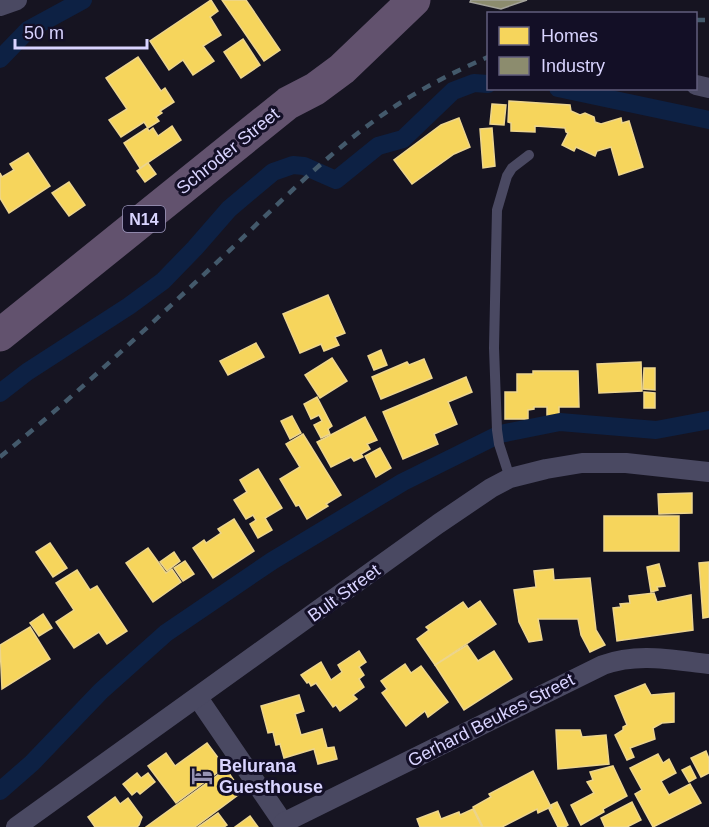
<svg xmlns="http://www.w3.org/2000/svg" width="709" height="827" font-family="Arial,sans-serif">
	<rect width="100%" height="100%" fill="#161421"/>
	<g fill="#f6d55c" stroke="#edd58d" stroke-width="1.5">
		<polygon points="211,0 218,11 210,17 221,35 203,46 214,61 193,75 183,60 169,70 150,41"/>
		<polygon points="222,0 246,0 280,50 264,61"/>
		<polygon points="243,39 260,65 241,78 224,52"/>
		<polygon points="138,57 161,91 165,88 174,102 160,111 162,113 156,117 159,121 148,128 144,122 121,137 109,120 127,109 106,78"/>
		<polygon points="509,101 570,105 571,111 580,115 585,113 594,117 595,122 601,124 621,118 622,123 629,121 643,167 619,175 611,147 597,151 595,156 576,147 574,151 562,145 568,133 566,132 565,128 535,126 535,132 511,131 511,123 508,122"/>
		<polygon points="492,104 506,105 504,125 490,124"/>
		<polygon points="459,118 470,147 454,154 412,184 394,160 441,125"/>
		<polygon points="172,126 181,140 140,168 124,143 147,128 149,131 153,128 158,136"/>
		<polygon points="492,128 495,166 483,168 480,129"/>
		<polygon points="28,153 50,186 9,213 0,198 0,173 2,177 14,170 10,164"/>
		<polygon points="148,163 156,174 145,182 137,171"/>
		<polygon points="69,182 85,205 69,216 52,193"/>
		<polygon points="328,295 345,333 335,337 339,345 324,351 321,344 300,353 283,314"/>
		<polygon points="256,343 264,357 228,375 220,361"/>
		<polygon points="381,350 387,365 374,370 368,356"/>
		<polygon points="332,358 347,381 320,398 305,375"/>
		<polygon points="424,359 432,378 381,399 372,377 407,362 409,365"/>
		<polygon points="641,362 642,391 599,393 597,364"/>
		<polygon points="644,368 655,368 655,390 643,389"/>
		<polygon points="533,371 578,371 579,407 559,407 559,416 547,416 547,407 534,407 534,409 528,410 528,419 505,419 505,392 517,392 517,374 533,374"/>
		<polygon points="466,377 472,392 448,402 457,424 434,434 438,444 403,459 383,412"/>
		<polygon points="644,392 655,393 655,408 644,408"/>
		<polygon points="317,397 332,426 328,429 330,434 321,438 314,425 322,421 319,415 311,419 304,404"/>
		<polygon points="292,416 301,433 290,439 281,421"/>
		<polygon points="365,417 377,440 367,444 370,449 361,454 363,457 354,461 351,457 331,467 317,442"/>
		<polygon points="303,434 341,495 326,504 328,506 307,519 299,505 296,506 280,479 300,467 286,444"/>
		<polygon points="380,448 391,468 376,477 365,456"/>
		<polygon points="258,469 282,508 265,518 272,530 258,538 250,524 256,520 253,515 246,519 234,500 247,492 240,480"/>
		<polygon points="692,493 692,513 659,514 658,494"/>
		<rect x="604" y="516" width="75" height="35"/>
		<polygon points="234,519 254,551 213,578 193,548 204,540 206,543 221,533 218,529"/>
		<polygon points="50,543 67,568 53,577 36,552"/>
		<polygon points="148,548 166,573 172,569 181,582 153,602 126,563"/>
		<polygon points="174,552 180,561 167,571 160,562"/>
		<polygon points="185,561 194,574 183,581 174,568"/>
		<polygon points="709,562 709,617 703,618 699,563"/>
		<polygon points="659,564 665,586 657,587 658,590 651,592 647,567"/>
		<polygon points="553,569 554,580 590,578 596,630 605,645 590,652 581,635 578,619 538,619 542,640 529,642 519,622 514,590 536,587 534,571"/>
		<polygon points="77,570 90,590 97,586 127,631 107,644 99,632 74,648 56,622 74,610 56,583"/>
		<polygon points="654,593 657,602 691,595 693,630 617,641 613,608 621,607 620,604 630,603 629,596"/>
		<polygon points="480,601 496,624 435,665 417,639 429,630 426,627 463,602 468,609"/>
		<polygon points="43,614 52,628 39,636 30,623"/>
		<polygon points="30,627 50,659 2,689 0,645"/>
		<polygon points="467,645 478,661 494,651 512,679 464,710 435,665"/>
		<polygon points="359,651 366,662 359,667 364,675 359,679 364,687 353,695 357,699 340,711 336,705 333,707 316,683 311,686 309,682 307,683 301,675 321,662 331,680 342,672 338,665"/>
		<polygon points="405,664 411,673 421,666 448,702 428,717 425,711 406,726 382,693 387,689 381,681"/>
		<polygon points="645,684 651,695 674,693 674,722 662,723 653,728 655,739 630,748 634,757 627,760 615,735 623,730 623,727 627,725 615,696"/>
		<polygon points="299,695 304,711 295,714 301,735 322,729 327,748 334,747 337,759 318,764 314,749 284,758 280,744 276,745 273,732 268,733 261,706"/>
		<polygon points="556,730 580,730 582,737 606,735 609,764 558,769"/>
		<polygon points="207,743 225,767 176,803 148,766 166,753 175,766"/>
		<polygon points="706,751 709,759 709,773 701,777 691,758"/>
		<polygon points="658,754 663,763 669,759 676,773 661,781 669,795 690,784 701,803 653,827 635,794 642,790 630,768"/>
		<polygon points="613,766 627,796 603,809 604,812 581,825 571,805 594,793 587,782 593,780 590,772"/>
		<polygon points="690,766 696,778 689,782 682,770"/>
		<polygon points="226,769 242,792 195,827 146,827"/>
		<polygon points="533,771 551,807 538,813 537,809 502,827 483,827 473,807 491,797 489,794"/>
		<polygon points="137,773 141,778 148,773 155,782 140,794 137,791 132,795 123,784"/>
		<polygon points="115,797 120,804 128,798 142,817 139,825 137,827 95,827 88,817"/>
		<polygon points="557,802 568,825 565,827 558,827 549,809 552,808 551,805"/>
		<polygon points="632,802 641,820 627,827 605,827 601,818"/>
		<polygon points="473,809 482,827 420,827 417,819 438,811 441,819 459,812 460,815"/>
		<polygon points="218,813 227,825 224,827 198,827"/>
		<polygon points="250,816 258,827 235,827"/>
	</g>
	<polygon fill="#8c8c6e" stroke="#a3a29a" stroke-width="1.5" points="471,0 527,0 501,9 470,2"/>
	<g fill="none" stroke-linecap="round" stroke-linejoin="round">
		<g stroke="#0d2144" stroke-width="18">
			<polyline points="0,59 28,30 83,0"/>
			<polyline points="558,88 709,120"/>
			<polyline points="0,393 27,372 129,306 163,281 195,248 229,209 273,172 293,165 304,166 336,180 378,146 403,139 453,91 474,83 488,84"/>
			<polyline points="0,791 32,763 101,691 166,633 272,561 403,482 500,434 560,422 656,430 709,420"/>
		</g>
		<polyline stroke="#4a4962" stroke-width="10" points="510,478 499,444 497,430 494,348 497,210 507,176 512,168 529,155"/>
		<g stroke="#4a4962" stroke-width="20">
			<polyline points="0,6 17,0"/>
			<polyline points="696,85 709,88"/>
			<polyline points="198,698 286,827"/>
			<path d="M283,823L603,665C638,652 673,660 709,664"/>
			<polyline points="16,827 438,524 491,488 510,478 546,469 582,463 626,463 709,472"/>
		</g>
		<polyline stroke="#62526e" stroke-width="33" points="0,335 288,103 315,89 342,69 414,0"/>
		<g stroke="#43596b" stroke-width="4.5" stroke-dasharray="9 8" stroke-linecap="butt">
			<polyline points="696,20 709,20"/>
			<path d="M0,457C80,392 154,321 229,251C281,201 339,142 400,103C428,85 458,70 488,57"/>
		</g>
	</g>
	<defs>
		<symbol id="hotel-bare" viewBox="-9 -9 18 18"><path d="M-6-4.5h1.5V1H6V5H4.5V3h-9V5H-6ZM-4 0a1.8 1.8 0 1 1 3.6 0ZM.5 0V-2.5h3Q6-2.5 6 0Z" fill="#9591b1" stroke="#130f26" stroke-width="2.5" paint-order="stroke"/></symbol>
	</defs>
	<g fill-rule="evenodd">
		<use href="#hotel-bare" x="187" y="761" width="30" height="30"/>
	</g>
	<g text-anchor="middle" dominant-baseline="central" stroke-width="6" stroke-linejoin="round" paint-order="stroke">
		<rect fill="#130f26" stroke="#9e99be" stroke-width="1.5" x="123" y="206" width="42" height="26" rx="4.5"/>
		<g font-size="16" font-weight="bold" fill="#d9d4ff">
			<text x="144" y="219">N14</text>
		</g>
		<g font-size="18" fill="#d9d4ff" stroke="#130f26">
			<text transform="translate(228 151) rotate(-39)">Schroder Street</text>
			<text transform="translate(344 593) rotate(-36)">Bult Street</text>
			<text transform="translate(491 720) rotate(-27)">Gerhard Beukes Street</text>
		</g>
		<g font-size="18" font-weight="bold" fill="#d9d4ff" stroke="#130f26" text-anchor="start">
			<text x="219" y="766">Belurana<tspan x="219" dy="21">Guesthouse</tspan></text>
		</g>
	</g>
	<rect x="487" y="12" width="210" height="78" fill="#130f26" stroke="#625e7d" stroke-width="1.5"/>
	<rect x="499" y="27" width="30" height="18" fill="#f6d55c" stroke="#625e7d" stroke-width="1.5"/>
	<text x="541" y="42" font-size="18" fill="#d9d4ff">Homes</text>
	<rect x="499" y="57" width="30" height="18" fill="#8c8c6e" stroke="#625e7d" stroke-width="1.5"/>
	<text x="541" y="72" font-size="18" fill="#d9d4ff">Industry</text>
	<path d="M15 39v9h132v-9" fill="none" stroke="#d9d4ff" stroke-width="3"/>
	<text x="24" y="39" font-size="18" fill="#d9d4ff" stroke="#130f26" stroke-width="4.5" paint-order="stroke">50 m</text>
</svg>
